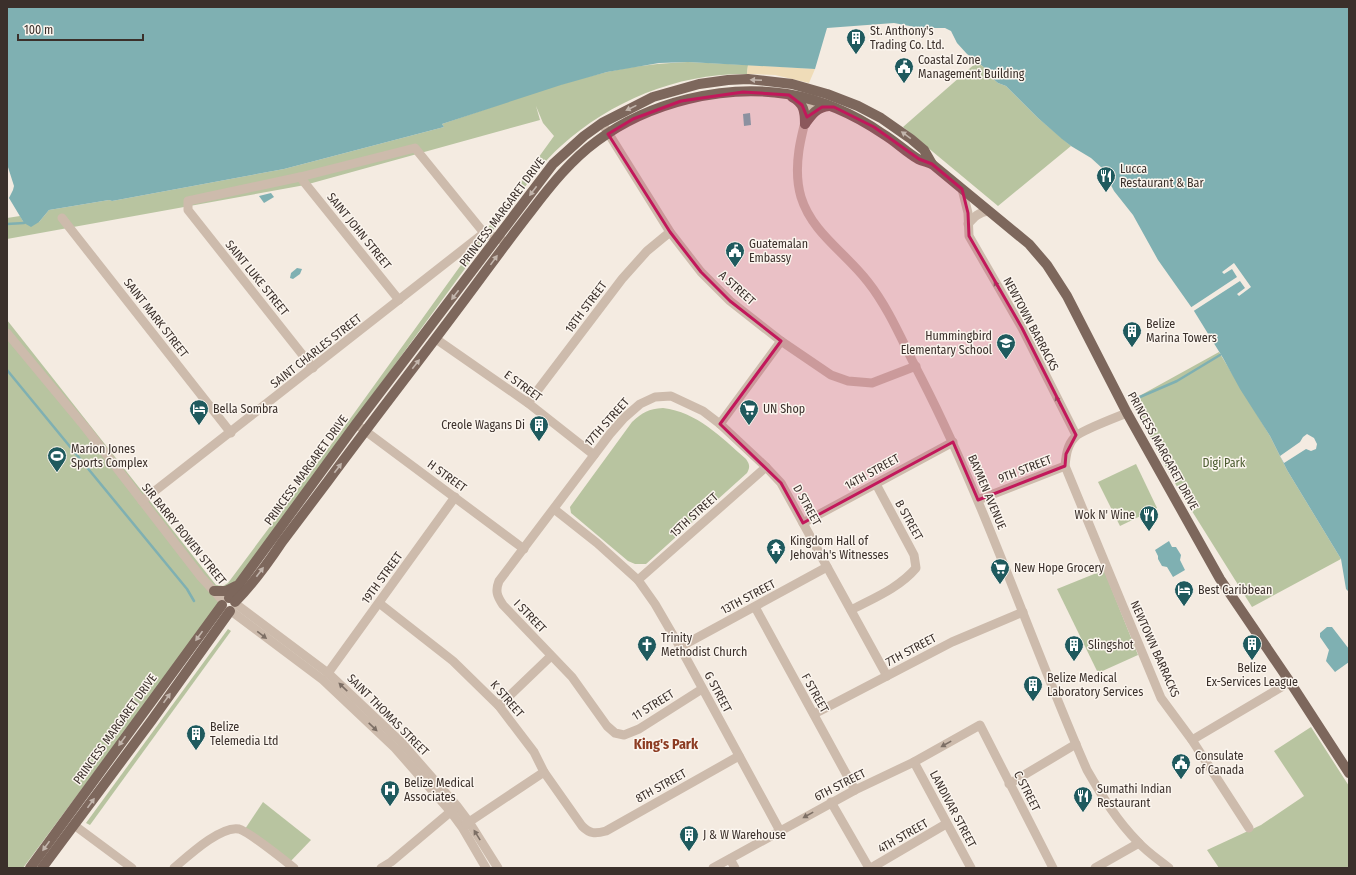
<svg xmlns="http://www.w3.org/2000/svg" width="1356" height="875" font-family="'Fira Sans Condensed',sans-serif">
	<rect width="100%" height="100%" fill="#f4ebe1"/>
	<g fill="#b8c4a0">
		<path d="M688,62L748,65L747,74C679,73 612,100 561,146C544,161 530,180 516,199L243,572L23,868H7V320L216,585L223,586L228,583L342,430L554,136L543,123L536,106L540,120L305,185L7,239V218L20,216L24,223L39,222L49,210L109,200L112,201L284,169L444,127L442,124C496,106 551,85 607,72C633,66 661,63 688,62Z"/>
		<polygon points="977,62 985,68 992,78 998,83 1006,86 1038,118 1071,146 998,206 903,127"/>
		<polygon points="1219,352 1270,436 1287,470 1341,559 1252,607 1180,492 1163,462 1132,400"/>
		<path d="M663,408C697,412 721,437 746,459C750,465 750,467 747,473L646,564H635L628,561L571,513L570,507L632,422C643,412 648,409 663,408Z"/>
		<polygon points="1136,464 1157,508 1120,526 1098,482"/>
		<polygon points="1104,570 1138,655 1098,673 1057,589"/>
		<polygon points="228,629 231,631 90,825 86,823"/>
		<polygon points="1311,727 1349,786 1349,868 1219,868 1207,850 1261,825 1304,796 1274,751"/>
		<polygon points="263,802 311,840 288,864 245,829"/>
	</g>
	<polygon fill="#efdcb8" points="748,65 815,69 809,83 775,75 747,74"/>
	<g fill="#7fb0b2">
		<polygon points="7,7 1349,7 1349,592 1346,589 1341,559 1287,470 1270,436 1240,389 1223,358 1194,311 1158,260 1133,215 1114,191 1102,168 1091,158 1071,146 1062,139 1038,118 1006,86 998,83 992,78 985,68 967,54 957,43 951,31 945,28 920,28 894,23 827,28 815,69 688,62 659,63 607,72 561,85 442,124 444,127 284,169 112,201 109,200 49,210 39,222 31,227 24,223 9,198 13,190 14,186 7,164"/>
		<polygon points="750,113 751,125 744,126 743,114"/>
		<polygon points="271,193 274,197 264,203 259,196"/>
		<polygon points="297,268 302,269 300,274 293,279 290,278 291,273"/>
		<polygon points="1169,541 1172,547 1176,547 1181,555 1180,560 1185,570 1173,577 1167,567 1162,566 1158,559 1158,556 1155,550"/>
		<polygon points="1327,627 1332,627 1349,649 1349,662 1335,672 1326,661 1329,650 1320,637 1320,633"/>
	</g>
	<g fill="#f4ebe1">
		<polygon points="1234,263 1251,287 1239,296 1237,294 1245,288 1240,281 1192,312 1190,308 1237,277 1232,269 1224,274 1222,272"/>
		<polygon points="1307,434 1314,438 1317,444 1316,449 1311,451 1306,449 1284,463 1280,456 1300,442 1303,437"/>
	</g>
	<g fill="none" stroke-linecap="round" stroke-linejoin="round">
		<g stroke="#7fb0b2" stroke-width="2.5">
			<polyline points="7,224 24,223"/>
			<polyline points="7,370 187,589 194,601"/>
			<polyline points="1133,400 1177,381 1220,355"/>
		</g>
		<g stroke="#cdbbac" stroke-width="9">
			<path d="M813,93C804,126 791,163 801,197C812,233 846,253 868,282C887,306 900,336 914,364C983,495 1028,635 1087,770C1102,796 1117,821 1138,842C1147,852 1159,860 1169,868"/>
			<polyline points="602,123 670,232 701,272 730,301 781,341 831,375 848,381 872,383 916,366"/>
			<polyline points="300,177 399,300"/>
			<polyline points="962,189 968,213 969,236 1022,328 1076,435"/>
			<polyline points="62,218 231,433"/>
			<path d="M968,224C974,217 979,212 988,211"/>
			<polyline points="7,333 85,427 201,577 223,601"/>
			<polyline points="436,339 528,403 594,455"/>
			<polyline points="313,368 188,210 188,201 300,177 415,148 484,233"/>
			<polyline points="528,403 622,279 647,251 670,232"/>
			<path d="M1127,413C1117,417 1080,431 1075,437C1067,445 1066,456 1065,466L1161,698L1192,740L1249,828"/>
			<polyline points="356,424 524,549"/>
			<polyline points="720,424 781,341"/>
			<polyline points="978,500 1065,466"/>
			<polyline points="142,501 484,233 502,240"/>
			<polyline points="554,509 597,543 638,580 655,604 680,647 780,831"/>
			<polyline points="803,523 953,442"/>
			<polyline points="638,580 766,467"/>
			<path d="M379,603L453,661L499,706L534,752L544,772L582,826C590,834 595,834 606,831L739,756"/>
			<polyline points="236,604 328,673 401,742 457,806 469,822 498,868"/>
			<polyline points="755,607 855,790"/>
			<path d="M851,610C874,598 899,588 916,568L914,555L876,484"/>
			<polyline points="231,611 323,680 395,748 451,812 462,827 486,868"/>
			<polyline points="680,647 827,567"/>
			<polyline points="328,673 455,497"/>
			<path d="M702,689L639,729L624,735L615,733L607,726L572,677L503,605C497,596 495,591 499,581L610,434L624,418L640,404L655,397L671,396L703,411L720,424L766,467L781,483L887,676"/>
			<polyline points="499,706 551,656"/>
			<polyline points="814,714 952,642 1023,612"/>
			<polyline points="1192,740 1290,682"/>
			<polyline points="914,762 971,868"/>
			<polyline points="1009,784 1076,744"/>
			<polyline points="831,802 869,868"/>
			<polyline points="466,824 544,772"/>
			<polyline points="74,825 132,868"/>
			<polyline points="730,859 735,868"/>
			<path d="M174,868C187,857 221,825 239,829C249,832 284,860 294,868"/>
			<polyline points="381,868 391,862 455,808"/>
			<polyline points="713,868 855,790 914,762 980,725 1053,868"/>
			<polyline points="871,868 946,824"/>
			<polyline points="1095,868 1139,843"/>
		</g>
		<g stroke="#7d675c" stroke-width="10">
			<path d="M792,97C804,103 805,112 805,124"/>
			<path d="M805,124C812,114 817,107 829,106"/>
			<polyline points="214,591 226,591 236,586"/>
			<polyline points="229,598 356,424 553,164 584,136 602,123 653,97 699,84 728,80 748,79 792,84 827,94 858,106 881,118 911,139 924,150 932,164"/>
			<path d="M235,602C253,584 268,563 282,542C297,522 313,501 328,481C378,413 430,347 480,279C497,256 514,233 532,210C551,185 571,160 597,141C649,102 724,84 787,94C823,100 854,114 883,134C895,141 906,152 918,159C922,161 927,162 932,164L1029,244L1047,265L1067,296L1127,413L1220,579L1290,682L1349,773"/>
			<polyline points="30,868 222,605"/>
			<polyline points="42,868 152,720 230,611"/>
		</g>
	</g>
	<defs><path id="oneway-solid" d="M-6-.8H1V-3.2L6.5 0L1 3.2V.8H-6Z"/></defs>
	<g fill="#c2b5ac">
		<use href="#oneway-solid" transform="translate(756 80) rotate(-177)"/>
		<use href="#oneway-solid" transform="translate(631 108) rotate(154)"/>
		<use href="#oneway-solid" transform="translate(906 135) rotate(-144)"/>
		<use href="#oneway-solid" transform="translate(533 191) rotate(127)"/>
		<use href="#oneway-solid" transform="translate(494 260) rotate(-54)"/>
		<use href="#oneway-solid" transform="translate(455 295) rotate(127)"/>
		<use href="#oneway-solid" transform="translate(416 364) rotate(-52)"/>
		<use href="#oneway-solid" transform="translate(338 468) rotate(-53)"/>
		<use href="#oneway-solid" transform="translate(260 572) rotate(-53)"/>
		<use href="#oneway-solid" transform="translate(199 636) rotate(126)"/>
		<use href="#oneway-solid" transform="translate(167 698) rotate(-55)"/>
		<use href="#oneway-solid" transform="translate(122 741) rotate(126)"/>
		<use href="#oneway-solid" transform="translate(91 803) rotate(-54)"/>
		<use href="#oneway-solid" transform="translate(46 846) rotate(126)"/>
	</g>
	<g fill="#7d6f65">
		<use href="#oneway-solid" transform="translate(997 286) rotate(-120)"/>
		<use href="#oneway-solid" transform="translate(1058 401) rotate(-117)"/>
		<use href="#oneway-solid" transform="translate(262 635) rotate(37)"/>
		<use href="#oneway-solid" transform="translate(343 687) rotate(-136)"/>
		<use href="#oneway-solid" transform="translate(373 727) rotate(44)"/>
		<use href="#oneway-solid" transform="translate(946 744) rotate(151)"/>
		<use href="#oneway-solid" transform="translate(808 815) rotate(151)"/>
		<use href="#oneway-solid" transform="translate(477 835) rotate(-122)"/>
	</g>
	<path fill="#c2185b" fill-opacity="0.2" stroke="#c2185b" stroke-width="3" stroke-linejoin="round" d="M743,92L789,95L802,105L807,117L822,107H834L874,127L919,159L932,164L962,189L968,213L969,236L1022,328L1076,435L1066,454L1065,466L978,500L953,442L803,523L781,483L720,424L781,341L730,301L701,272L670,232L608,134L633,119L681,101Z"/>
	<defs>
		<symbol id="building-pin" viewBox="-11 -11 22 30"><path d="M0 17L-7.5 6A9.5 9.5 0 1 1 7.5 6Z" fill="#1f5a5e" stroke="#fbf5ee"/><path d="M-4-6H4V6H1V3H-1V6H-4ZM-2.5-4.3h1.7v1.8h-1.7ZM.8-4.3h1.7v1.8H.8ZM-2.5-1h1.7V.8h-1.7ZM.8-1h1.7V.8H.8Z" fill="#fff"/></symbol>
		<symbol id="civic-pin" viewBox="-11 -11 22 30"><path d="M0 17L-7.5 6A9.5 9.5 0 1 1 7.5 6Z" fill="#1f5a5e" stroke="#fbf5ee"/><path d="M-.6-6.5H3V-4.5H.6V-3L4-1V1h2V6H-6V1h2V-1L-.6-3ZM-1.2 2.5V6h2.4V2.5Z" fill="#fff"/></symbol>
		<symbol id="restaurant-pin" viewBox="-11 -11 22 30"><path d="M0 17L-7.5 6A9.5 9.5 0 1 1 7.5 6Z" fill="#1f5a5e" stroke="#fbf5ee"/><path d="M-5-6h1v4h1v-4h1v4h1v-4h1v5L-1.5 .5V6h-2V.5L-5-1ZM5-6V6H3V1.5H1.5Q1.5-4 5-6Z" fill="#fff"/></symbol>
		<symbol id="school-pin" viewBox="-11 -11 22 30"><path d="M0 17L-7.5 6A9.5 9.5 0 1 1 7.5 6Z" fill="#1f5a5e" stroke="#fbf5ee"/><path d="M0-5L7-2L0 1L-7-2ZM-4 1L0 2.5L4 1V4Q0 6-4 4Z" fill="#fff"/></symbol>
		<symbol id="hotel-pin" viewBox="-11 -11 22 30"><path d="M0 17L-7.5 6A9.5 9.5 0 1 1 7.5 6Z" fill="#1f5a5e" stroke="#fbf5ee"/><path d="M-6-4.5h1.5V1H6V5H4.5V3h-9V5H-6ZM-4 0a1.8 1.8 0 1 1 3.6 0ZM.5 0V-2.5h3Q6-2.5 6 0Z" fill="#fff"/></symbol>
		<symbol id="supermarket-pin" viewBox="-11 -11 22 30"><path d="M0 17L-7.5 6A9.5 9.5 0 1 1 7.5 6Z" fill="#1f5a5e" stroke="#fbf5ee"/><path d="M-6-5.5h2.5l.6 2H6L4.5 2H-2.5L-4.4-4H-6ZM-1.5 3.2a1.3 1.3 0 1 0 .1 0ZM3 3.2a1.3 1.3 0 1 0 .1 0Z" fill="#fff"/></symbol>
		<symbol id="stadium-pin" viewBox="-11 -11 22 30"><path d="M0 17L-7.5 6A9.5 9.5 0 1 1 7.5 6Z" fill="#1f5a5e" stroke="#fbf5ee"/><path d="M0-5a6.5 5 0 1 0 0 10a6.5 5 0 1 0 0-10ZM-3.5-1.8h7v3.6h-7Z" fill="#fff"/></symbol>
		<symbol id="temple-pin" viewBox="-11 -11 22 30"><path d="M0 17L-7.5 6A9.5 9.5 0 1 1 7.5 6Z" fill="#1f5a5e" stroke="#fbf5ee"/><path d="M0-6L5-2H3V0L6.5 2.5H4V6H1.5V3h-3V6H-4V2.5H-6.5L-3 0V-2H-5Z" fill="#fff"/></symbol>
		<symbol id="church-pin" viewBox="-11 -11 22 30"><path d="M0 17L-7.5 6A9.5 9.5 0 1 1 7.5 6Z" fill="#1f5a5e" stroke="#fbf5ee"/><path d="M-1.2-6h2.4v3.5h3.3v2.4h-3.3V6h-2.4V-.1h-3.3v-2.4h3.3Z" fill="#fff"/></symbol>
		<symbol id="hospital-pin" viewBox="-11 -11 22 30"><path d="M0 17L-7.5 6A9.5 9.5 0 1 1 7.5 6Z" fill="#1f5a5e" stroke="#fbf5ee"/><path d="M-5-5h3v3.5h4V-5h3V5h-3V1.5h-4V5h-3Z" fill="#fff"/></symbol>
	</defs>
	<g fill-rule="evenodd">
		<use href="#building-pin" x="845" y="27" width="22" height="30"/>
		<use href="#civic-pin" x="893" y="56" width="22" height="30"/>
		<use href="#restaurant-pin" x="1095" y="165" width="22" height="30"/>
		<use href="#civic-pin" x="724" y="240" width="22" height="30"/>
		<use href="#building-pin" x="1121" y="320" width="22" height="30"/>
		<use href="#school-pin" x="995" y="332" width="22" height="30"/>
		<use href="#hotel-pin" x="188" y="398" width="22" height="30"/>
		<use href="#supermarket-pin" x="738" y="398" width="22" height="30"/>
		<use href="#building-pin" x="528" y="414" width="22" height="30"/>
		<use href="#stadium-pin" x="46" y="445" width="22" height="30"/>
		<use href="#restaurant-pin" x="1138" y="504" width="22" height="30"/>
		<use href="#temple-pin" x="765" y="537" width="22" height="30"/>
		<use href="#supermarket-pin" x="989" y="557" width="22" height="30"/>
		<use href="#hotel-pin" x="1173" y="579" width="22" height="30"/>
		<use href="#building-pin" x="1241" y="633" width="22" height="30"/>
		<use href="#church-pin" x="636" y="634" width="22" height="30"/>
		<use href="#building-pin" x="1063" y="634" width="22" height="30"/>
		<use href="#building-pin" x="1022" y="674" width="22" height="30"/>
		<use href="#building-pin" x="185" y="723" width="22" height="30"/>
		<use href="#civic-pin" x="1170" y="752" width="22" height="30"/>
		<use href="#hospital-pin" x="379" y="779" width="22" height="30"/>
		<use href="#restaurant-pin" x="1072" y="785" width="22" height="30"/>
		<use href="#building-pin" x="678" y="824" width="22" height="30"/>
	</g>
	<g text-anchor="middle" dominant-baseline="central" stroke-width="3" stroke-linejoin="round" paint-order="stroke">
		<g font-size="12" fill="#3b302b" stroke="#fbf5ee" text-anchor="start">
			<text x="870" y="31">St. Anthony's<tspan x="870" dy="14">Trading Co. Ltd.</tspan></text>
			<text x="918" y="60">Coastal Zone<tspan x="918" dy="14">Management Building</tspan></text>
			<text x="1120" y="169">Lucca<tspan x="1120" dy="14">Restaurant &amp; Bar</tspan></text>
			<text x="749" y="244">Guatemalan<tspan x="749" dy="14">Embassy</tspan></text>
			<text x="1146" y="324">Belize<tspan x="1146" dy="14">Marina Towers</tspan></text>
			<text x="992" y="336" text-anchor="end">Hummingbird<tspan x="992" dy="14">Elementary School</tspan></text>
			<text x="213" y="409">Bella Sombra</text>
			<text x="763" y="409">UN Shop</text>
			<text x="525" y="425" text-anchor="end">Creole Wagans Di</text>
			<text x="71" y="449">Marion Jones<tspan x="71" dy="14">Sports Complex</tspan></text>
			<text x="1135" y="515" text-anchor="end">Wok N' Wine</text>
			<text x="790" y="541">Kingdom Hall of<tspan x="790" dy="14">Jehovah's Witnesses</tspan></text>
			<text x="1014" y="568">New Hope Grocery</text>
			<text x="1198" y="590">Best Caribbean</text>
			<text x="661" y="638">Trinity<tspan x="661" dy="14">Methodist Church</tspan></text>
			<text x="1088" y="645">Slingshot</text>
			<text x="1252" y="668" text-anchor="middle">Belize<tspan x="1252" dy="14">Ex-Services League</tspan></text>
			<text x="1047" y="678">Belize Medical<tspan x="1047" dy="14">Laboratory Services</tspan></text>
			<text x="210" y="727">Belize<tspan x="210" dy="14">Telemedia Ltd</tspan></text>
			<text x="1195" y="756">Consulate<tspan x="1195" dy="14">of Canada</tspan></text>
			<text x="404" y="783">Belize Medical<tspan x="404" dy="14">Associates</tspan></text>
			<text x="1097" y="789">Sumathi Indian<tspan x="1097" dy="14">Restaurant</tspan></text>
			<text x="703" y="835">J &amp; W Warehouse</text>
		</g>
		<g font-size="12" fill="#3b302b" stroke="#fbf5ee">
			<text transform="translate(502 212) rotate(-53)">PRINCESS MARGARET DRIVE</text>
			<text transform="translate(359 231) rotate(51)">SAINT JOHN STREET</text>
			<text transform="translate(257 278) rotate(51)">SAINT LUKE STREET</text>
			<text transform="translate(737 288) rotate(42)">A STREET</text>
			<text transform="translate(586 307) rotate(-53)">18TH STREET</text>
			<text transform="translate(156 318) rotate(52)">SAINT MARK STREET</text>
			<text transform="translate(1031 324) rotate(62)">NEWTOWN BARRACKS</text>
			<text transform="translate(316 351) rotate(-38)">SAINT CHARLES STREET</text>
			<text transform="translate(523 386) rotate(36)">E STREET</text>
			<text transform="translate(607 422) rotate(-48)">17TH STREET</text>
			<text transform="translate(1163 451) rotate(61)">PRINCESS MARGARET DRIVE</text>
			<text transform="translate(1025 469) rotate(-21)">9TH STREET</text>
			<text transform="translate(306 470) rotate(-54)">PRINCESS MARGARET DRIVE</text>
			<text transform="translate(872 472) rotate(-29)">14TH STREET</text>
			<text transform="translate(447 476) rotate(36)">H STREET</text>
			<text transform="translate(987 492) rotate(67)">BAYMEN AVENUE</text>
			<text transform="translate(807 505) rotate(61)">D STREET</text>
			<text transform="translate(694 515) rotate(-42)">15TH STREET</text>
			<text transform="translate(909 520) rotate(61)">B STREET</text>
			<text transform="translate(184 534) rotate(51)">SIR BARRY BOWEN STREET</text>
			<text transform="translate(382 578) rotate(-54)">19TH STREET</text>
			<text transform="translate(748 597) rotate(-28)">13TH STREET</text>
			<text transform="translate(530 616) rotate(46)">I STREET</text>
			<text transform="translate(1155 649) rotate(66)">NEWTOWN BARRACKS</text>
			<text transform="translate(911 650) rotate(-28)">7TH STREET</text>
			<text transform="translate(718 692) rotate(62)">G STREET</text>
			<text transform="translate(815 693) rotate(61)">F STREET</text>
			<text transform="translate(507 699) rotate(49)">K STREET</text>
			<text transform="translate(653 705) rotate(-32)">11 STREET</text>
			<text transform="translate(388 715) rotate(45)">SAINT THOMAS STREET</text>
			<text transform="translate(115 729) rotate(-54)">PRINCESS MARGARET DRIVE</text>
			<text transform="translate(840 785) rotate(-27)">6TH STREET</text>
			<text transform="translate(661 786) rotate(-29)">8TH STREET</text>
			<text transform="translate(1027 791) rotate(63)">C STREET</text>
			<text transform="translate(953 809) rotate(62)">LANDIVAR STREET</text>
			<text transform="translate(903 836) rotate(-30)">4TH STREET</text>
		</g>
		<g font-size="12" fill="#4a5a2e" stroke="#fbf5ee">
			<text x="1224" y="463">Digi Park</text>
		</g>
		<g font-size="14" font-weight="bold" fill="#8c3b22" stroke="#fbf5ee">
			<text x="666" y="744">King's Park</text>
		</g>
	</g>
	<rect width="1356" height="875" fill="none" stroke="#3b302b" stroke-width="16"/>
	<path d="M18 34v6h125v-6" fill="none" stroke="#3b302b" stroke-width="2"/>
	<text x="24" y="34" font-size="12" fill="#3b302b" stroke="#fbf5ee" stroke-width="3" paint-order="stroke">100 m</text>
</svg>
